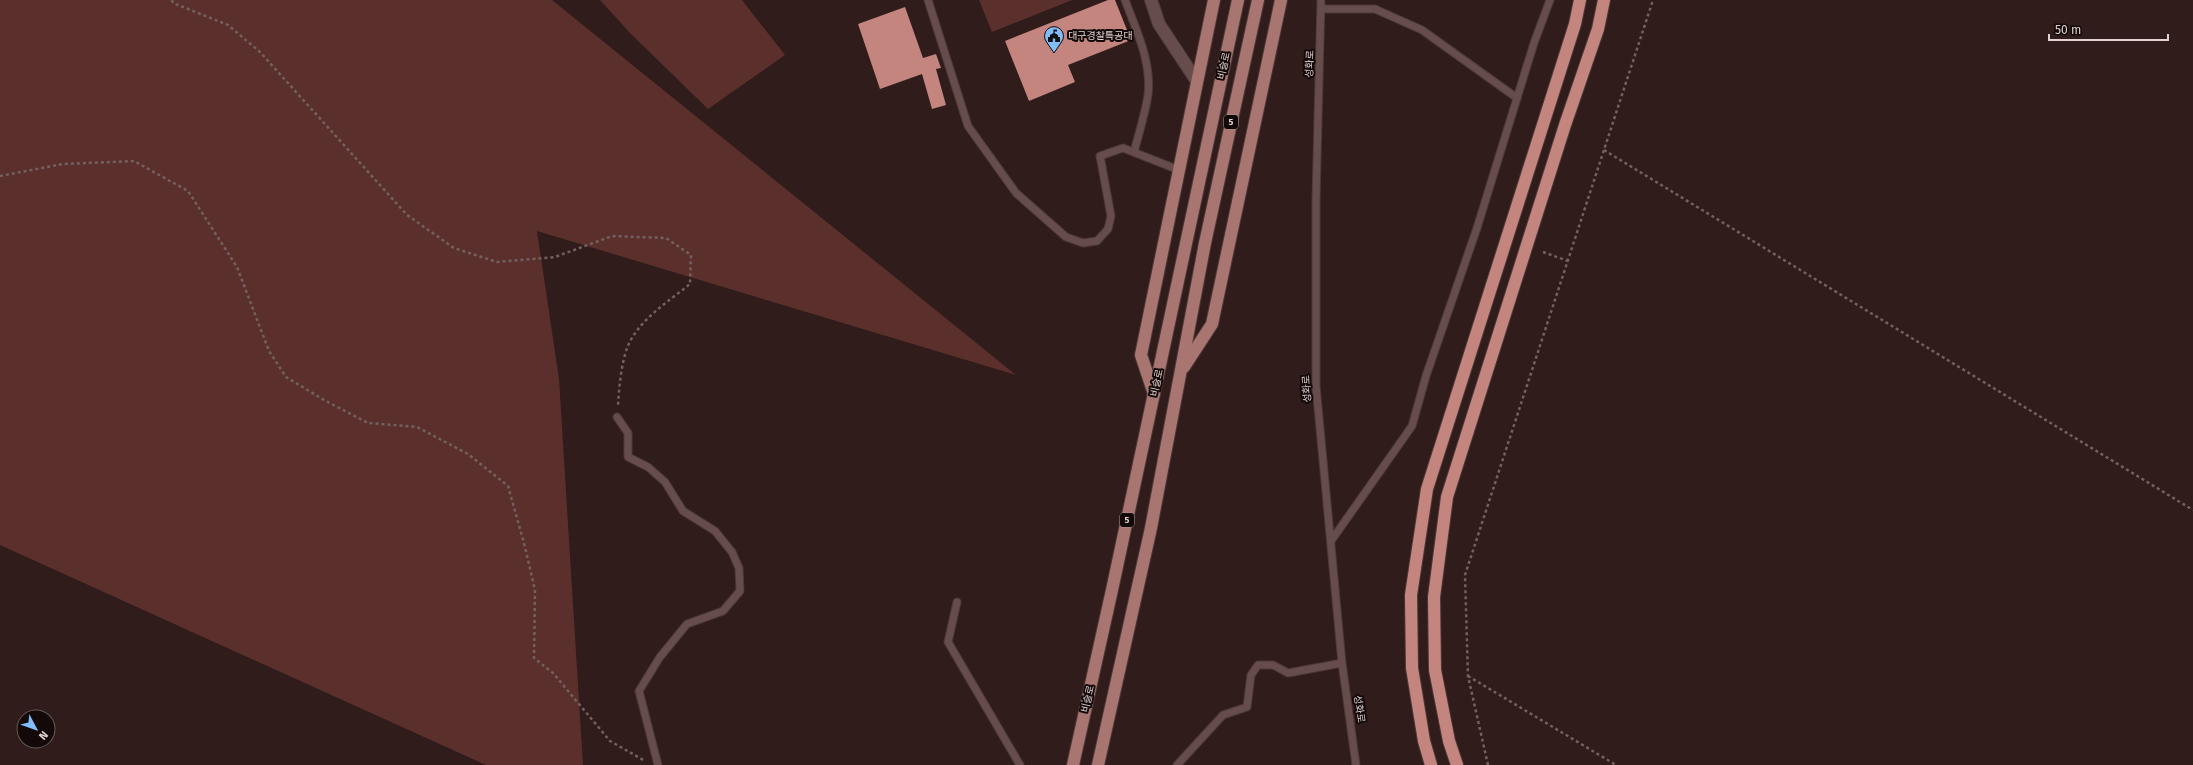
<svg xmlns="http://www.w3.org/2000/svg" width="2193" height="765" font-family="'Fira Sans','Noto Sans KR',sans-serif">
	<rect width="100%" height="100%" fill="#301c1a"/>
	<g fill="#5b2f2c">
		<polygon points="0,0 552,0 1016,375 537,231 559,379 583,765 486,765 0,545"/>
		<polygon points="600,0 742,0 785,55 708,109 630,33"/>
		<polygon points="979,0 1072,0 992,32"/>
	</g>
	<g fill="#c4857f">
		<polygon points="1108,0 1115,0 1131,40 1068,65 1075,82 1029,101 1005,41"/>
		<polygon points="905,7 923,58 936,54 941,68 936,69 946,105 932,109 922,74 880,89 858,24"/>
	</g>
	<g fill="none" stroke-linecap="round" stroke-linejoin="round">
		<defs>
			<g id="lane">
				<polyline points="928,0 968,126 1016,193 1066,237 1083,243 1097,241 1108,229 1111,216 1100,156 1123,148 1179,170"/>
				<path d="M1125,0C1136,29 1152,63 1148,95C1145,114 1139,133 1134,152"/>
				<polyline points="1321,0 1316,199 1316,386 1342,663 1356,765"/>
				<polyline points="1321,9 1375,9 1422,30 1517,98"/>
				<polyline points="617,417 628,433 628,457 648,467 665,482 683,511 715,531 732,552 739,568 740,591 723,611 687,624 660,657 639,691 658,765"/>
				<polyline points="1331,541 1412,426 1426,376 1477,228 1534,43 1550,0"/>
				<polyline points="957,602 948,642 1020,765"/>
				<polyline points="1177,765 1223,715 1247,707 1251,675 1258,665 1273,665 1288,673 1342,663"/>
			</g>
			<polyline id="street" points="1151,0 1159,24 1196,80"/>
			<g id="primary">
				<polyline points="1184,367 1212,324 1281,0"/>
				<polyline points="1154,394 1141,355 1214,0"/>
				<polyline points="1073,765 1112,590 1238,0"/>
				<polyline points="1098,765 1151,528 1205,243 1258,0"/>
			</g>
			<g id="highway">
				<polyline points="1431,765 1424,741 1412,668 1411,595 1427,489 1575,24 1580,0"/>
				<polyline points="1457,765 1449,741 1435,670 1434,597 1447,497 1565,125 1598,29 1604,0"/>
			</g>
		</defs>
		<use href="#lane" stroke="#4c3937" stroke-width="9"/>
		<use href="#street" stroke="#4c3937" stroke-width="14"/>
		<use href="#primary" stroke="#4c3937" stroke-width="14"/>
		<use href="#highway" stroke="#4c3937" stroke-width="14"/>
		<g stroke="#736160" stroke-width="2.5" stroke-dasharray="3 3" stroke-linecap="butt">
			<path d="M172,0L173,3L228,25L260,52L407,215L454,248L497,262L555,257L612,236L666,238L691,255L690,284C668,302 638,320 627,348C621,366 619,388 618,406"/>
			<polyline points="1604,150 2193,510"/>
			<polyline points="0,176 63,164 134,161 188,191 237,267 269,351 286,377 324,400 368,423 417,427 468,454 508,486 524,543 535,590 534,658 553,673 610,741 645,761"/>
			<polyline points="1543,252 1568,261"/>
			<polyline points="1468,676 1616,765"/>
			<polyline points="1488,765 1468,676 1465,575 1653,0"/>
		</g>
		<use href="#lane" stroke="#664c4a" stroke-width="7"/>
		<use href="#street" stroke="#664c4a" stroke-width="12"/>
		<use href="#primary" stroke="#a97570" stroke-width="12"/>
		<use href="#highway" stroke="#c4857f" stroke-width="12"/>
	</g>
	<defs>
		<symbol id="civic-pin" viewBox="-11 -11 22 30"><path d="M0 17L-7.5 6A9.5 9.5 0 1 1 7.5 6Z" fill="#80bdfa" stroke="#120908"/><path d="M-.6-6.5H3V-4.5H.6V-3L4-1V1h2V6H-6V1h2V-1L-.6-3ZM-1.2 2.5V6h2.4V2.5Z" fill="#111"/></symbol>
	</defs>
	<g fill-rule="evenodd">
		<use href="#civic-pin" x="1043" y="25" width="22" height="30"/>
	</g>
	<g text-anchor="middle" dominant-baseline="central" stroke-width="4" stroke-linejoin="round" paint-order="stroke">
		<g fill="#120908" stroke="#a39695" stroke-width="1">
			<rect x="1224" y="115" width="14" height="14" rx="3"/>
			<rect x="1120" y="513" width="14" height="14" rx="3"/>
		</g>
		<g font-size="9" font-weight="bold" fill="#e1d3d2">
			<text x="1231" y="122">5</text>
			<text x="1127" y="520">5</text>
		</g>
		<g font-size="10" fill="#e1d3d2" stroke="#120908" text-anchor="start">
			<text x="1068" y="36">대구경찰특공대</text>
		</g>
		<g font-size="10" fill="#e1d3d2" stroke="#120908">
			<text transform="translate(1310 64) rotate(-88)">성화로</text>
			<text transform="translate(1224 66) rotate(-78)">비슬로</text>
			<text transform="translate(1157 383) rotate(-78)">비슬로</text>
			<text transform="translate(1307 389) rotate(-93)">성화로</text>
			<text transform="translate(1088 699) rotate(-77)">비슬로</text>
			<text transform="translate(1359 709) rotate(81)">성화로</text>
		</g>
	</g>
	<g transform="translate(36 729) rotate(131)"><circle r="19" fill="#120908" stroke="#655a59"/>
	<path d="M0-3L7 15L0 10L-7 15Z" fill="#80bdfa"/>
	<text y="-6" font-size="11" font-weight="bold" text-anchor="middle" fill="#e1d3d2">N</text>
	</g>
	<path d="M2049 34v6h119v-6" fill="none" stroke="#e1d3d2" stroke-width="2"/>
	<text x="2055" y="34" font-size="12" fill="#e1d3d2" stroke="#120908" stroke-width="3" paint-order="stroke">50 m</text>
</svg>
